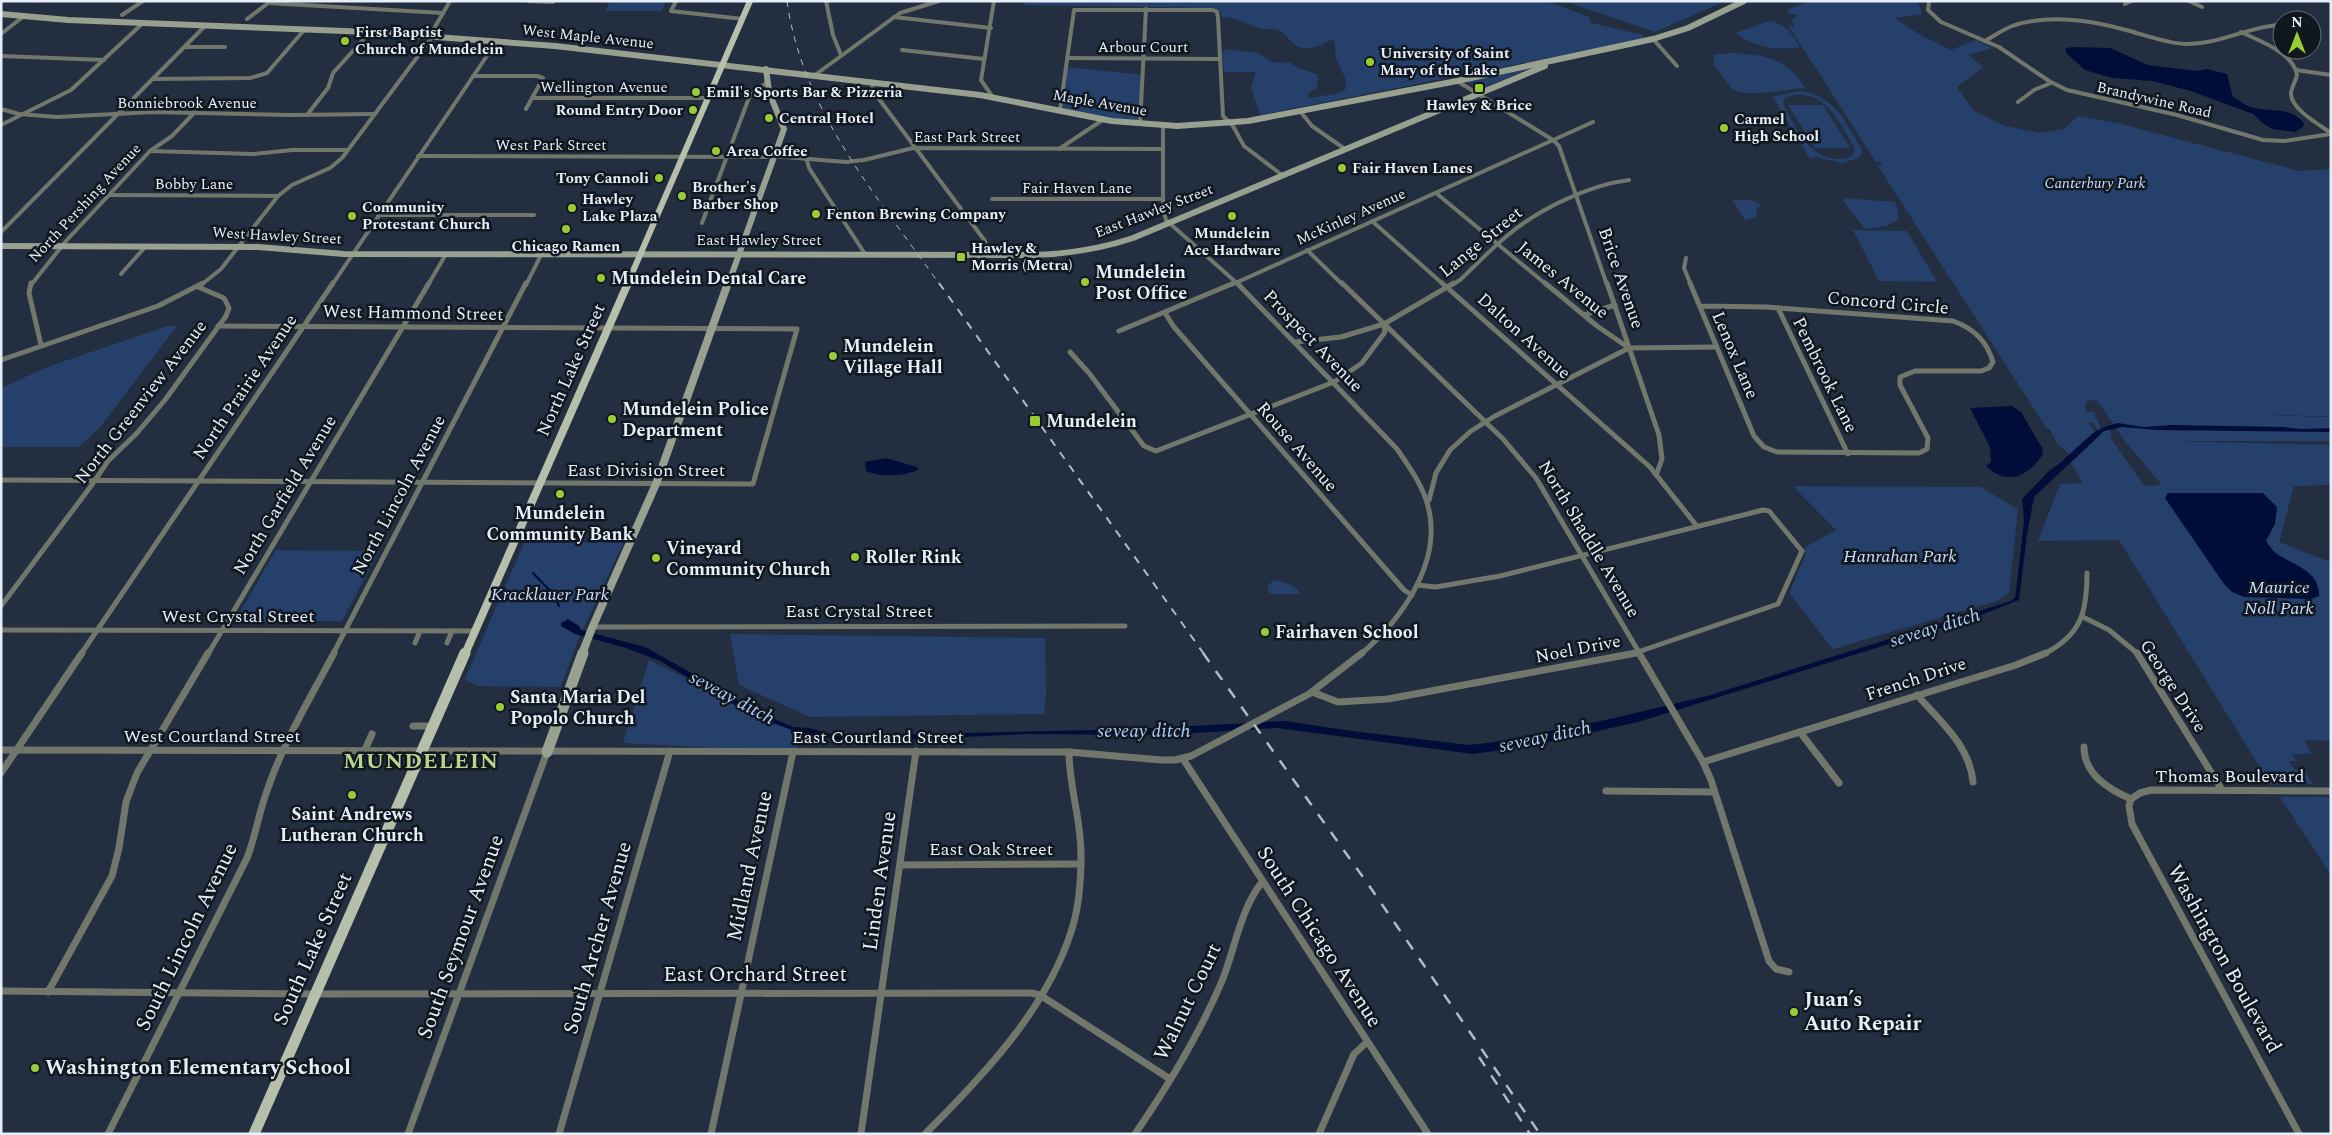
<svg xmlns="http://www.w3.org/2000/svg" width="2332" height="1135" font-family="Spectral,serif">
	<rect width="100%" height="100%" fill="#232f41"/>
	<g fill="#25406b" fill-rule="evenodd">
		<polygon points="610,1 666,1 661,11 605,11"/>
		<path d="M1025,1H1546L1589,17L1591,23L1643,35L1644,39L1260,115L1251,87L1256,72H1224L1222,53L1226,49L1257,53L1273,62L1291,63L1298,68L1317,74L1319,80L1316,83L1318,87L1308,94L1310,98L1339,93L1346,89L1345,78L1336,58L1334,39C1324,42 1314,51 1302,48C1291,46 1288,34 1278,30C1272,28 1265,30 1259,28C1243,23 1241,18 1222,17L1220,11L1214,8L1025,5Z"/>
		<polygon points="1564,1 1725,1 1655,32"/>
		<polygon points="1808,1 1918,1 1922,14 1894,18 1922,36 1951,50 1976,40 1992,48 1968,55 1983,67 1957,87 1974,111 2005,126 2040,133 2064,129 2078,116 2121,124 2299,171 2331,169 2331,416 2238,415 2331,417 2331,441 2167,441 2331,445 2331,485 2294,486 2279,542 2330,562 2331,741 2304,740 2312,754 2292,754 2296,761 2289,761 2294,769 2303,769 2313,784 2271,785 2119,540 2038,541 2060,484 2083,483 2071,463 2104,431 2109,429 2112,434 2110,437 2143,484 2146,486 2162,485 2124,440 2097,400 2086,401 2085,408 2087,412 2094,412 2101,429 2098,430 2092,422 2088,423 2095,432 2069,454 2056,442 2050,429 2047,429 1878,166 1882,164 1881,162 1876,162 1788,25 1794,27 1792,20 1798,15 1787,13 1789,9"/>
		<path d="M1769,21C1784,22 1793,35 1800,47C1779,51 1752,47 1736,33Z"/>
		<path d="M1731,53C1761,54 1789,58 1805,88C1789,89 1747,98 1734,90C1728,86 1721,72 1714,66V55Z"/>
		<polygon points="1537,65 1483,88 1478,88 1466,81"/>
		<polygon points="1066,67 1143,75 1141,119 1135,121 1065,111 1062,105"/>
		<path d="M1798,91C1834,94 1843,120 1861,147L1862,152L1859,158L1841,163L1816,157L1810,159L1773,97ZM1793,95C1827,91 1839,122 1854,147L1855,152C1851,158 1845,159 1838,159C1809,158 1795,127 1783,104L1785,98Z"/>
		<polygon points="1788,105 1823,105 1850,148 1815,148"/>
		<polygon points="1845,198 1895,202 1898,212 1898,220 1886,226 1865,229 1843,201"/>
		<polygon points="1732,200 1751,200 1762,205 1757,209 1756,217 1745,220"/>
		<polygon points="1853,230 1907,231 1937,282 1879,281"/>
		<polygon points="168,326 177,326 100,427 79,447 1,447 1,388 50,366"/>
		<polygon points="1793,486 1980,487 2018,509 2009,593 1997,601 1833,649 1789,593 1805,556 1804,548 1836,530"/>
		<polygon points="624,542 577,642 561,687 476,686 465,679 524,543"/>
		<polygon points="276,550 379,551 342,621 235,621"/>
		<polygon points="1274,580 1292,585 1299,591 1299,594 1270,594 1267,586"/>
		<polygon points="730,634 1045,638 1046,693 1044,714 810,717 739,685"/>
		<polygon points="649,660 800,734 797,752 623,743"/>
		<polygon points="2280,797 2331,797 2331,875"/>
	</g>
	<g fill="#000d39">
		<path d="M2073,47L2110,48L2148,65L2197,71L2207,69L2227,74L2233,97C2240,101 2247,107 2255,108C2272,112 2290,107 2303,122L2304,126L2295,132L2272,129L2261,122L2253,114L2191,91L2152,81L2113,78L2098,74L2085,70L2066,53V48Z"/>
		<path d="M2012,406L2021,412L2042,448L2043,454C2028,476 2008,487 1986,466L1991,462L1990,447L1970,408Z"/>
		<polygon points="2118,423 2143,427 2172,425 2282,427 2302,429 2331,428 2331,432 2156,430 2122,427 2104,431 2034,497 2027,535 2019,600 1976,617 1638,722 1536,745 1473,754 1277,728 1161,735 1029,734 898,740 838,740 792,730 762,719 727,701 660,661 626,648 575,634 561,626 561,623 568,619 579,626 581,630 645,647 717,687 751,709 793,727 809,728 845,738 877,735 1136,729 1284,721 1360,732 1469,745 1495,742 1610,719 1707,696 2011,601 2015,597 2016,590 2024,521 2022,499 2050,470 2059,464 2093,433 2104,427"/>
		<path d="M886,458L917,467L919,469C906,477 879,477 866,471L865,462Z"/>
		<path d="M2168,493H2263L2277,507L2275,524L2266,541C2269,545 2272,550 2276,553C2292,565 2320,570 2319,596L2311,599L2244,597L2232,592L2224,584L2165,498Z"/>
	</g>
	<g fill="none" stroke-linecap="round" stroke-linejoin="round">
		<polyline stroke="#000d39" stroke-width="2" points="533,573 554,595 559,606"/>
		<g stroke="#72776c" stroke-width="4">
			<polyline points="528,1 553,2"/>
			<polyline points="676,1 671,11 743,19"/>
			<polyline points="826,1 833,35 841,55"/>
			<polyline points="1929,1 1928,10 1941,22 1999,47 2049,81 2067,90 2177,115 2263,140 2284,141 2331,134"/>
			<polyline points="2189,1 2202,7"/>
			<polyline points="268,3 443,13"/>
			<polyline points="2125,4 2131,1"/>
			<polyline points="122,15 143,1"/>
			<polyline points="894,17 991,28"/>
			<polyline points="247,19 271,1"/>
			<polyline points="2282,22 2278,24 2282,28"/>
			<path d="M2241,32C2259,41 2293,52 2297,75C2296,81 2291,87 2291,94C2291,109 2320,125 2331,133"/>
			<polyline points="1,34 24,16"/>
			<polyline points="1653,39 1677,66"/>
			<path d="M1985,41C1994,36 2002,30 2012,26C2047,14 2091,20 2126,30C2145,35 2165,43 2185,44C2218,45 2247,27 2279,25"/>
			<polyline points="185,47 225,47"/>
			<polyline points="902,50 984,59"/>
			<polyline points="1,56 104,60"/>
			<polyline points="1068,58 1219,59"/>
			<polyline points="2296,70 2331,75"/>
			<polyline points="815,75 900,13 939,1"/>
			<polyline points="473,76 537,76 543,78 526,109"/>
			<polyline points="153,79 250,78 267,73 305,29"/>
			<polyline points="870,81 876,95 985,241 988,254"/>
			<polyline points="1457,81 1553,140 1559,146 1607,285"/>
			<polyline points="992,96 981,80 994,1"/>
			<polyline points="533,98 708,98"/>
			<polyline points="2018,102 2034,90 2051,83"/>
			<polyline points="1,109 19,114 57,117 153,112 291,115 374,114"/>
			<polyline points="1060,110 1074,10 1213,10 1217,12 1218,18 1223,116 1233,126 1244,146 1282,175"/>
			<polyline points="1300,111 1312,126 1345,149"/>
			<polyline points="307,115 328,88 333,73 370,32"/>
			<polyline points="1140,124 1146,9"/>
			<polyline points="1,125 71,90 143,23"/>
			<polyline points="1163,125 1163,209 1166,220 1239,285"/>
			<polyline points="1059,149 1104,119"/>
			<polyline points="150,151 253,154 292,150 348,150"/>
			<polyline points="418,156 784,157 846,162 864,160 913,148 1163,149"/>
			<polyline points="806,157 809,168 865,254"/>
			<polyline points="1436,193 1547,285"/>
			<polyline points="109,195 278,196"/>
			<polyline points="992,199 1163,199"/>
			<polyline points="378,215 534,215"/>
			<polyline points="1372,221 1444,285"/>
			<polyline points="702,223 750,95 766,83"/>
			<polyline points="1,232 206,25"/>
			<polyline points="1307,250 1343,285"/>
			<polyline points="1686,258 1684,268 1691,285"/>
			<polyline points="121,274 146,246"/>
			<polyline points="31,285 66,241 150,151 172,136 195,112"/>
			<polyline points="201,285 221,269 278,196 292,185 330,168 342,158 430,40 432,32 450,1"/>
			<polyline points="332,285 497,41"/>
			<polyline points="428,285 446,254"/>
			<polyline points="526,285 542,253"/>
			<polyline points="1231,285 1593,122"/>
			<path d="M1452,285L1460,280C1476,265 1491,249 1508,235C1539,209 1589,185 1629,180"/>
		</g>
		<g stroke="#72776c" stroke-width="5">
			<polyline points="31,283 29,293 41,345"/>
			<path d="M1237,283L1397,449C1410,468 1424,487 1429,510C1441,565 1400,621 1361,654"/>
			<polyline points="1342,283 1503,439 1536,478 1640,654"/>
			<polyline points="1442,283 1650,467 1696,525"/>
			<polyline points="1545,283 1597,326 1629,348"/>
			<polyline points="1607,283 1659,435 1662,459 1657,473"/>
			<path d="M1690,283L1754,436L1764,447L1777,452L1919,453L1927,449L1928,438L1900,385V377L1915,371H1981L1989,368L1993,362C1987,341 1973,328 1953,321L1766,307L1700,306"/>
			<polyline points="1778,308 1848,454"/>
			<polyline points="1165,313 1174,327 1404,590 1412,595"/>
			<polyline points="1584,315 1615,305"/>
			<polyline points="1119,331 1234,283"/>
			<polyline points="1295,342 1341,337 1384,324 1454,283"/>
			<polyline points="1070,352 1089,373 1144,446 1156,451 1334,382 1362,363 1385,332 1384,324"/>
			<polyline points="1,360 158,306 203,283"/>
			<polyline points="1,480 753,484 797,329 218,326"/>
			<polyline points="1429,500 1436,473 1450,450 1471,431 1495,416 1629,348 1716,347"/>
			<polyline points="1417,585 1436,587 1500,576 1763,510 1769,511 1802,551 1778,604 1632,654"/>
			<polyline points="1,606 91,486 108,461 136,434 165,400 226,316 229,308 224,298 198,287"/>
			<polyline points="2083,617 2109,630 2138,654"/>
			<polyline points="593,627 1125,626"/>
			<polyline points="1,630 475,631"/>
			<polyline points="415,643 420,631"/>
			<polyline points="447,643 452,631"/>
			<polyline points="81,654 333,283"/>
			<polyline points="208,654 429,283"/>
			<polyline points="333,654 526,283"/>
			<path d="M2044,654C2081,635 2087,613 2087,573"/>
		</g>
		<g stroke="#72776c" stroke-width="7">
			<polyline points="1639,653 1703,762 1711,780 1769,961 1776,969 1789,972"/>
			<polyline points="2137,653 2222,790"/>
			<polyline points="1312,692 1338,702 1388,699 1636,653"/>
			<path d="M1917,695C1940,721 1970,746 1973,782"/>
			<polyline points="413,726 433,726"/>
			<polyline points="1800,732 1839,783"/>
			<path d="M2084,747C2084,774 2108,789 2131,799"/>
			<polyline points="1,750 1069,752 1161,760 1175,760 1191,756 1309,694 1362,653"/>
			<polyline points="364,752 372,734"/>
			<polyline points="1183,759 1428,1134"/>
			<polyline points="1703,762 2016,665 2046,653"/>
			<polyline points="1,773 82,653"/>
			<polyline points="1606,791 1714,792"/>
			<polyline points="2131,799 2129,806 2132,824 2299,1134"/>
			<polyline points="2131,799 2140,793 2151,790 2331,791"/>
			<polyline points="900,865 1081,864"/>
			<polyline points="1,991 315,994 1031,993 1040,995 1170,1079"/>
			<polyline points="48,992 112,876 119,848 126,802 137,773 208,653"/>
			<path d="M108,1134L247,858C256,835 259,811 268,788C284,741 311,697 334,653"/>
			<polyline points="408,1134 547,752"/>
			<polyline points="559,1134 670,751"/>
			<polyline points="711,1134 793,752"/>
			<polyline points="861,1134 916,751"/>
			<path d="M925,1134C984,1075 1054,1002 1075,918C1080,897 1081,875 1081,854C1081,819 1069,786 1069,752"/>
			<path d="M1135,1134C1168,1086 1199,1035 1222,981C1235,949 1240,910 1262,882"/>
			<polyline points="1319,1134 1354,1054 1367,1042"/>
		</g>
		<g stroke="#98a08f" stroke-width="6">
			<polyline points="1,14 68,20 370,32 555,46 980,95 1112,121 1177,126 1248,121 1457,81 1653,39 1688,28 1744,1"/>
			<path d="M1,246L258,247L344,254L1033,255C1067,254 1100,249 1133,238L1545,66"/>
			<polyline points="728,285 784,129 769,92 766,69"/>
		</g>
		<polyline stroke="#98a08f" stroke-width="8" points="582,654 592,628 656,484 728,283"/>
		<polyline stroke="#98a08f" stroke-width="11" points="547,752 583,653"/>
		<polyline stroke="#b6bfaa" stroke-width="6" points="627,285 750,1"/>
		<polyline stroke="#b6bfaa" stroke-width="8" points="465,654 628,283"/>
		<polyline stroke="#b6bfaa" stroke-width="11" points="254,1134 465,653"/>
		<path stroke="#b1bac7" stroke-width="1" stroke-dasharray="6 6" stroke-linecap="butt" d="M787,1C802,111 878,197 940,285"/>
		<polyline stroke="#b1bac7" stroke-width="2" stroke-dasharray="8 8" stroke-linecap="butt" points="939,283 1204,654"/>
		<g stroke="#b1bac7" stroke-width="2.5" stroke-dasharray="11 11" stroke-linecap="butt">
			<polyline points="1203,653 1370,887 1540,1134"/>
			<polyline points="1479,1057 1530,1134"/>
		</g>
	</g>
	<g fill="#99cb36" stroke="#11171f" stroke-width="2">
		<circle cx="345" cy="41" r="5"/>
		<circle cx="1370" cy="62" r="5"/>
		<rect x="1474" y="83" width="10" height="10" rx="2.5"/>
		<circle cx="696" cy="92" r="5"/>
		<circle cx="693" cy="110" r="5"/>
		<circle cx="769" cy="118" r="5"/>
		<circle cx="1724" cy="128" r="5"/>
		<circle cx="716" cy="151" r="5"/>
		<circle cx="1342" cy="168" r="5"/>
		<circle cx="659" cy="178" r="5"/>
		<circle cx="682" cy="196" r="5"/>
		<circle cx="572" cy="208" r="5"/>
		<circle cx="816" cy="214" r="5"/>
		<circle cx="352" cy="216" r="5"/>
		<circle cx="1232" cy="216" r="5"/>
		<circle cx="566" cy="229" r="5"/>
		<rect x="956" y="252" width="10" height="10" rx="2.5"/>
		<circle cx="601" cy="278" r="5"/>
		<circle cx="1085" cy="282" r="5"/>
		<circle cx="833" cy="356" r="5"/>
		<circle cx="612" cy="419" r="5"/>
		<rect x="1029" y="415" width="12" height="12" rx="2.5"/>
		<circle cx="560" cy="494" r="5"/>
		<circle cx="855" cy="557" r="5"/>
		<circle cx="656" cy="558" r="5"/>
		<circle cx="1265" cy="632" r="5"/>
		<circle cx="500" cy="707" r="5"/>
		<circle cx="352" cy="795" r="5"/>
		<circle cx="1794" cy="1012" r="5"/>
		<circle cx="35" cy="1068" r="5"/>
	</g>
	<g text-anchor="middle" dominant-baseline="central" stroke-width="5" stroke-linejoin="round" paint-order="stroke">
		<g font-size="15" font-weight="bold" fill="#e6eefa" stroke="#11171f" text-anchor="start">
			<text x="355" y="32">First Baptist<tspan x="355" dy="17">Church of Mundelein</tspan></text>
			<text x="1380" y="53">University of Saint<tspan x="1380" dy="17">Mary of the Lake</tspan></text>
			<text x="706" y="92">Emil's Sports Bar &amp; Pizzeria</text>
			<text x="1479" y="105" text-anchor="middle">Hawley &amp; Brice</text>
			<text x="683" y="110" text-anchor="end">Round Entry Door</text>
			<text x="779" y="118">Central Hotel</text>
			<text x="1734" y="119">Carmel<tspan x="1734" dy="17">High School</tspan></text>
			<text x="726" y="151">Area Coffee</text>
			<text x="1352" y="168">Fair Haven Lanes</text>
			<text x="649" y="178" text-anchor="end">Tony Cannoli</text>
			<text x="692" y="187">Brother's<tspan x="692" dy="17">Barber Shop</tspan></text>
			<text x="582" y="199">Hawley<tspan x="582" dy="17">Lake Plaza</tspan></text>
			<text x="362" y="207">Community<tspan x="362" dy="17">Protestant Church</tspan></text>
			<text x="826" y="214">Fenton Brewing Company</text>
			<text x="1232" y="233" text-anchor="middle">Mundelein<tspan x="1232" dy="17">Ace Hardware</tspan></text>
			<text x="566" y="246" text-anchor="middle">Chicago Ramen</text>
			<text x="971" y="248">Hawley &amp;<tspan x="971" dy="17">Morris (Metra)</tspan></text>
		</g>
		<g font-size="15" fill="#e6eefa" stroke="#11171f">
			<text transform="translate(588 37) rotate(6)">West Maple Avenue</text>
			<text x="1143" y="47">Arbour Court</text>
			<text x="604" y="87">Wellington Avenue</text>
			<text transform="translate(2154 100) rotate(13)">Brandywine Road</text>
			<text x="187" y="103">Bonniebrook Avenue</text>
			<text transform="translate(1100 103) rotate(10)">Maple Avenue</text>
			<text x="967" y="137">East Park Street</text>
			<text x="551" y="145">West Park Street</text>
			<text x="194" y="184">Bobby Lane</text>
			<text x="1077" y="188">Fair Haven Lane</text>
			<text transform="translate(85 203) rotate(-47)">North Pershing Avenue</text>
			<text transform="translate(1154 211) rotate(-21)">East Hawley Street</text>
			<text transform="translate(1351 217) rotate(-24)">McKinley Avenue</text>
			<text transform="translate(277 236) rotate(3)">West Hawley Street</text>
			<text x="759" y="240">East Hawley Street</text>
		</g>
		<g font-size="15" font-style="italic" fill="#cbdffe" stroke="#11171f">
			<text x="2095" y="183">Canterbury Park</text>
		</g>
		<g font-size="18" fill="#e6eefa" stroke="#11171f">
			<text transform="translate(1481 242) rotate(-39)">Lange Street</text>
			<text transform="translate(1621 278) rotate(71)">Brice Avenue</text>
			<text transform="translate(1563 280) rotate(39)">James Avenue</text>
			<text transform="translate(1888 303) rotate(5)">Concord Circle</text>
			<text transform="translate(413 313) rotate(1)">West Hammond Street</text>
			<text transform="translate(1524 336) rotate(42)">Dalton Avenue</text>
			<text transform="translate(1313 341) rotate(46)">Prospect Avenue</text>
			<text transform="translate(1735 355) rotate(67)">Lenox Lane</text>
			<text transform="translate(571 370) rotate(-66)">North Lake Street</text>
			<text transform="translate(1825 375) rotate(64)">Pembrook Lane</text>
			<text transform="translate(245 387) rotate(-56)">North Prairie Avenue</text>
			<text transform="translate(141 402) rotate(-52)">North Greenview Avenue</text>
			<text transform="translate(1297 447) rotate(49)">Rouse Avenue</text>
			<text x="646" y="470">East Division Street</text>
			<text transform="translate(285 495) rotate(-59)">North Garfield Avenue</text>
			<text transform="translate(399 495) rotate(-62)">North Lincoln Avenue</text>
			<text transform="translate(1589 539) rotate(59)">North Shaddle Avenue</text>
			<text x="859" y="611">East Crystal Street</text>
			<text x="238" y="616">West Crystal Street</text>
			<text transform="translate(1578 649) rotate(-11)">Noel Drive</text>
			<text transform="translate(1916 679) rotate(-18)">French Drive</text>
			<text transform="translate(2173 686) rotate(57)">George Drive</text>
			<text x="212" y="736">West Courtland Street</text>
			<text x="878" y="737">East Courtland Street</text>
			<text x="2230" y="776">Thomas Boulevard</text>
			<text x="991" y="849">East Oak Street</text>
		</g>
		<g font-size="18" font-weight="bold" fill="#e6eefa" stroke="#11171f" text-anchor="start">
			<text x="1095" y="272">Mundelein<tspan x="1095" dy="21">Post Office</tspan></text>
			<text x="611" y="278">Mundelein Dental Care</text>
			<text x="843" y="346">Mundelein<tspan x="843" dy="21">Village Hall</tspan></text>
			<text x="622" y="409">Mundelein Police<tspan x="622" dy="21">Department</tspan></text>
			<text x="1046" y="421">Mundelein</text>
			<text x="560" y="513" text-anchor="middle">Mundelein<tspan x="560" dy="21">Community Bank</tspan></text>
			<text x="666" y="548">Vineyard<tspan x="666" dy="21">Community Church</tspan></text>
			<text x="865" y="557">Roller Rink</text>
			<text x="1275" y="632">Fairhaven School</text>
			<text x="510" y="697">Santa Maria Del<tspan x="510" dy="21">Popolo Church</tspan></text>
			<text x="352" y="814" text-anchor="middle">Saint Andrews<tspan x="352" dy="21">Lutheran Church</tspan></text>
		</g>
		<g font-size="18" font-style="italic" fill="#cbdffe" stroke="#11171f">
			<text x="1900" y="556">Hanrahan Park</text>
			<text x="2279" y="587">Maurice<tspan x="2279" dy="21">Noll Park</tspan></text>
			<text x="550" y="594">Kracklauer Park</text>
		</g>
		<g font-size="19" font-style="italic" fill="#b1cefc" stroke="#11171f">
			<text transform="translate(1935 628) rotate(-17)">seveay ditch</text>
			<text transform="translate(732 698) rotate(28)">seveay ditch</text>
			<text x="1144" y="731">seveay ditch</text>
			<text transform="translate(1545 737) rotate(-12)">seveay ditch</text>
		</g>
		<g font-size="21" fill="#e6eefa" stroke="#11171f">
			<text transform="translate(750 866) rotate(-78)">Midland Avenue</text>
			<text transform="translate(880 881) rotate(-82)">Linden Avenue</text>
			<text transform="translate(187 937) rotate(-64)">South Lincoln Avenue</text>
			<text transform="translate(461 937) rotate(-70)">South Seymour Avenue</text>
			<text transform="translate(1319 937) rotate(57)">South Chicago Avenue</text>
			<text transform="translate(598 938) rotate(-74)">South Archer Avenue</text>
			<text transform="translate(313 949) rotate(-66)">South Lake Street</text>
			<text transform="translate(2224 959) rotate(61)">Washington Boulevard</text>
			<text x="755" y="975">East Orchard Street</text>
			<text transform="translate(1188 1002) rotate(-64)">Walnut Court</text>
		</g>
		<g font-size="21" font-weight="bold" fill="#e6eefa" stroke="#11171f" text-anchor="start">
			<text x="1804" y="1000">Juan’s<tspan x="1804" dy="24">Auto Repair</tspan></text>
			<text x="45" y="1068">Washington Elementary School</text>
		</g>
		<g font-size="22" font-weight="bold" letter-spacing="1" fill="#b8d68e" stroke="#11171f">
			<text x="421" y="761">MUNDELEIN</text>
		</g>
	</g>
	<rect width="2332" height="1135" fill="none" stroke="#e6eefa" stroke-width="5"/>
	<g transform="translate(2297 35)"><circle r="24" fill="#11171f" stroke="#666d77"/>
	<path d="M0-4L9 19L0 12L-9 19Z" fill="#99cb36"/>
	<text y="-8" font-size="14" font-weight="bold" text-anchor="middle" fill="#e6eefa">N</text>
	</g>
</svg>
